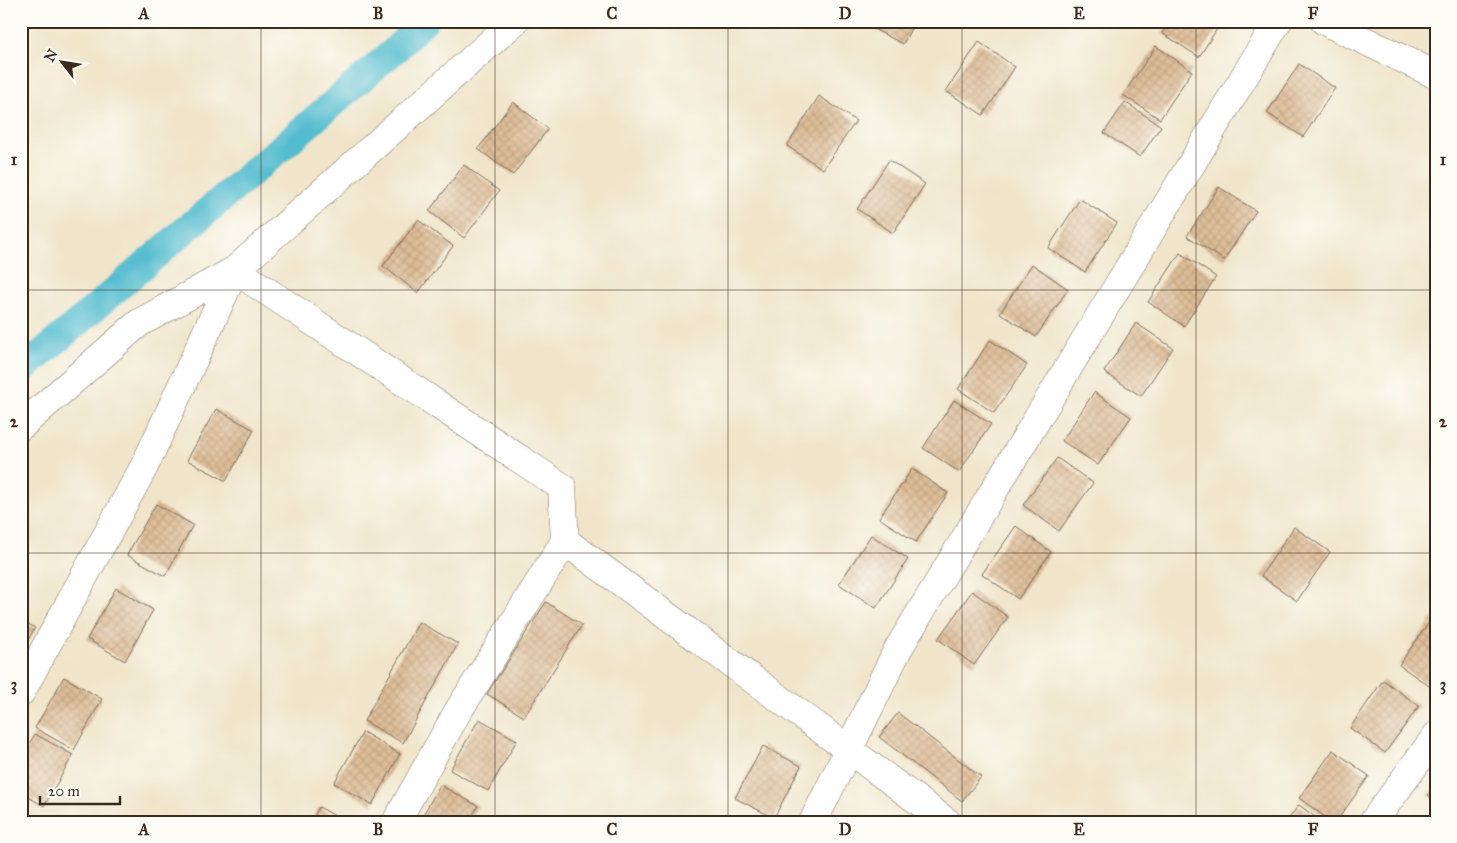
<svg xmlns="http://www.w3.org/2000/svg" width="1457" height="843" font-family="'IM FELL Great Primer',serif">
	<defs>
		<pattern id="building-cross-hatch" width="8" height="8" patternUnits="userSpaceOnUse" patternTransform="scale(1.25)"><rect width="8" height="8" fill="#debe99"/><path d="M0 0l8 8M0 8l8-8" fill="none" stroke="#bfa383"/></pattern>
	</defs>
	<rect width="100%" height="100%" fill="#fdfcf7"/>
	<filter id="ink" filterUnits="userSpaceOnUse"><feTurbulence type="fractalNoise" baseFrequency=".02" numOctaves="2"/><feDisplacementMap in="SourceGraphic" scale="10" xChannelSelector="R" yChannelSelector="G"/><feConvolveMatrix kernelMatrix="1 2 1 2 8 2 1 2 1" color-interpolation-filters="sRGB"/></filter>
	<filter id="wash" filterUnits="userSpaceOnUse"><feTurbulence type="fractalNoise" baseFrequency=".0096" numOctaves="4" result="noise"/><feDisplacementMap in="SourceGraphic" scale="20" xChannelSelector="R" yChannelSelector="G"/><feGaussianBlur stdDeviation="1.12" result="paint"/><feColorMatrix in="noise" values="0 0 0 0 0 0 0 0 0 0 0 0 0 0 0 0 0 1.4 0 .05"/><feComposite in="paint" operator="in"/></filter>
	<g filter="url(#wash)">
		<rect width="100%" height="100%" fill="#f0e5ca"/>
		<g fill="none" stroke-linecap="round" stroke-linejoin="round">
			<polyline stroke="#52bccf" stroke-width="28" points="21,371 395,50 424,21"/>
		</g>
		<g id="blocks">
			<g fill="url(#building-cross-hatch)">
				<polygon points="876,21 915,21 903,44 872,28"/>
				<polygon points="1170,21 1222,21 1199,57 1162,33"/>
				<polygon points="979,42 1015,67 983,115 946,91"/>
				<polygon points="1156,46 1192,71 1160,119 1123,95"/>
				<polygon points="1299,64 1335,88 1303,137 1267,113"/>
				<polygon points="819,96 856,121 823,169 787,146"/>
				<polygon points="513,102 548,129 513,175 478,149"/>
				<polygon points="1125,102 1161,126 1140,157 1104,133"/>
				<polygon points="889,160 925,184 893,233 857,209"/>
				<polygon points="464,165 499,191 464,238 429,211"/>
				<polygon points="1219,187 1256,211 1224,260 1187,236"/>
				<polygon points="1080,199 1117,223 1085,272 1048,248"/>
				<polygon points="418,220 453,246 418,293 383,266"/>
				<polygon points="1180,253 1216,277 1184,326 1148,302"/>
				<polygon points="1032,264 1068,289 1036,337 1000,313"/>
				<polygon points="1136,323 1173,348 1141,396 1104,372"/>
				<polygon points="990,340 1027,365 994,413 958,389"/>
				<polygon points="1094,392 1131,417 1098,465 1062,441"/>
				<polygon points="954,400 991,424 959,472 923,448"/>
				<polygon points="216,409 254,430 226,481 187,460"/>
				<polygon points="1057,458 1093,483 1059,531 1023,505"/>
				<polygon points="912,469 948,493 916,542 879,518"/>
				<polygon points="156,504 193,525 165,576 127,555"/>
				<polygon points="1016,526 1051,552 1018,599 982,574"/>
				<polygon points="1294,527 1330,552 1297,601 1261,576"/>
				<polygon points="871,535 908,559 876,608 839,584"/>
				<polygon points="116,588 153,610 125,661 87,639"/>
				<polygon points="972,591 1008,617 974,665 938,639"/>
				<polygon points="546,602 582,625 524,717 487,694"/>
				<polygon points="1433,617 1436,619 1435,690 1399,665"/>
				<polygon points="21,620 35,628 21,652"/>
				<polygon points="419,622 458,644 403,743 364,721"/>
				<polygon points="64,677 102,699 74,750 35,728"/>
				<polygon points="1383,680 1419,706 1385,753 1350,728"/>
				<polygon points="898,713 981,777 962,801 879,737"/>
				<polygon points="479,719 517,740 488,791 450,770"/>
				<polygon points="363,732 400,754 372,805 334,783"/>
				<polygon points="35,734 73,755 44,806 21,793 21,757"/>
				<polygon points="763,746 801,766 774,818 735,798"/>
				<polygon points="1333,750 1369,776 1336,822 1332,822 1299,798"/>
				<polygon points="1436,784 1436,801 1428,795"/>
				<polygon points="440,785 478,806 469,822 419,822"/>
				<polygon points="1299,805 1322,822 1286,822"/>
				<polygon points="319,807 346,822 311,822"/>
				<polygon points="1416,815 1426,822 1411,822"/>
				<polygon points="867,817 874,822 864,822"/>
			</g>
		</g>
	</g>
	<g filter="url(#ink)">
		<use href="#blocks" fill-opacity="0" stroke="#7a6b5a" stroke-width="1"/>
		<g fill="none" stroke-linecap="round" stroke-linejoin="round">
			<defs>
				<g id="minor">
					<polyline points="21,426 139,323 235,270 515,21"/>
					<polyline points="21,692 145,465 235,270 562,487 565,541 947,822"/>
					<polyline points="396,822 457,713 565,541"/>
					<polyline points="813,822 898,649 1278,21"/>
					<polyline points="1373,822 1436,736"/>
				</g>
				<polyline id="tertiary" points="1324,21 1436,75"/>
			</defs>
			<use href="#minor" stroke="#7a6b5a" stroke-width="29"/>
			<use href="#tertiary" stroke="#7a6b5a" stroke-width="29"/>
			<use href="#minor" stroke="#fff" stroke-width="28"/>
			<use href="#tertiary" stroke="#fff" stroke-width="28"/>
		</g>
	</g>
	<path fill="none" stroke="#3b2a1e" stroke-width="1" stroke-opacity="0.55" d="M261,21V822M495,21V822M728,21V822M962,21V822M1196,21V822M21,290H1436M21,553H1436"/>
	<rect width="1457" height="843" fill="none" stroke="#fdfcf7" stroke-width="55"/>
	<g transform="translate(62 62) rotate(301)" stroke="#fdfcf7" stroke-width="4" paint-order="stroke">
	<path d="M0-4L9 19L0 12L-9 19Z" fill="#3b2a1e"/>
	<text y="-8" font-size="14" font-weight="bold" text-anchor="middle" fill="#3b2a1e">N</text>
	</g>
	<path d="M40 796v8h80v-8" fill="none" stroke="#3b2a1e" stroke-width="2.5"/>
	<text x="48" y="796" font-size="15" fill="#3b2a1e" stroke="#fdfcf7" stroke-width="4" paint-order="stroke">20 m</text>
	<rect x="28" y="28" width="1402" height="788" fill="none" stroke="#3b2a1e" stroke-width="2"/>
	<g font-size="16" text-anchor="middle" font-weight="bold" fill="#3b2a1e">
		<text x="144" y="19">A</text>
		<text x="378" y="19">B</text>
		<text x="612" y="19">C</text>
		<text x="845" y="19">D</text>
		<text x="1079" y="19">E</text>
		<text x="1313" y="19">F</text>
		<text x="14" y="165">1</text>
		<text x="1443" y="165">1</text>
		<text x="14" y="427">2</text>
		<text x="1443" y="427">2</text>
		<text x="14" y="690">3</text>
		<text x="1443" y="690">3</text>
		<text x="144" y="835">A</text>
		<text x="378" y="835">B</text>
		<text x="612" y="835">C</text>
		<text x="845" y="835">D</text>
		<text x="1079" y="835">E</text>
		<text x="1313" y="835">F</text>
	</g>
</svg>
